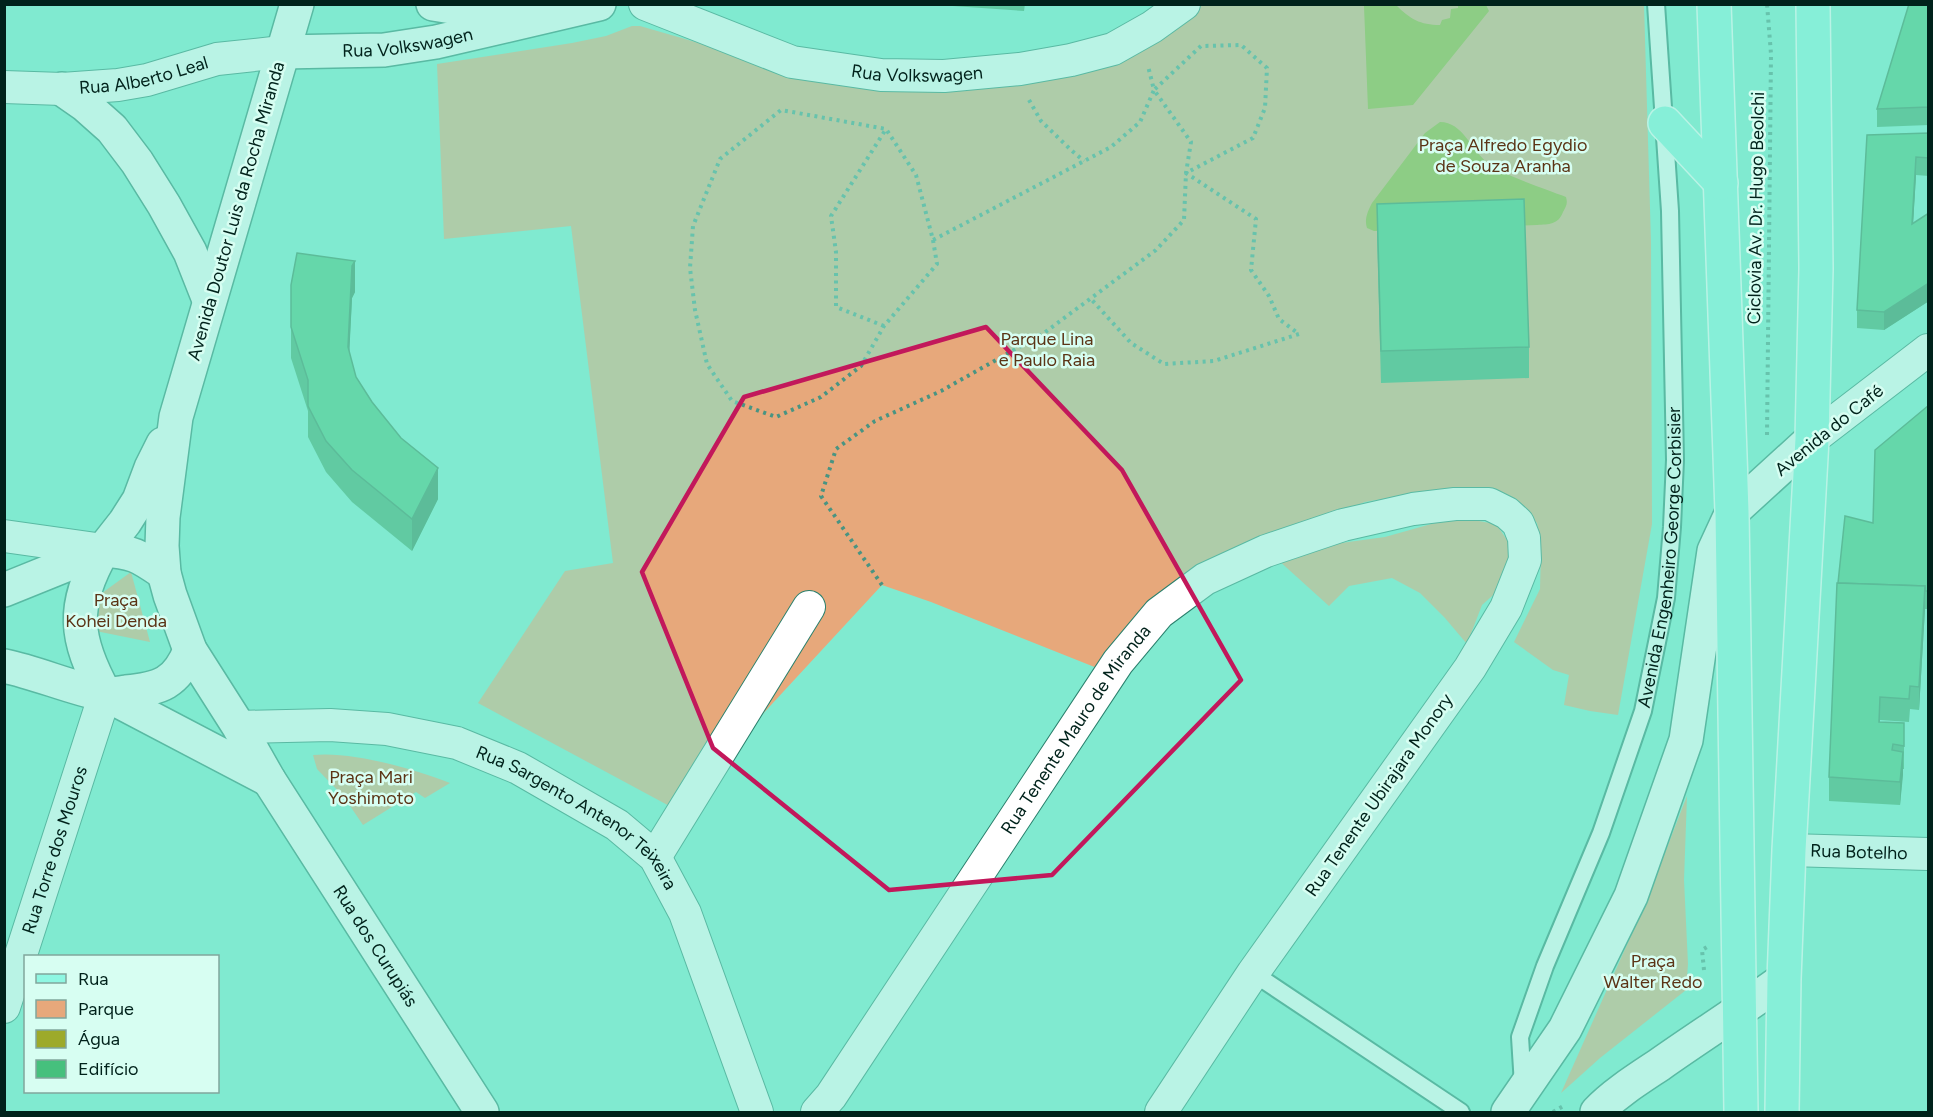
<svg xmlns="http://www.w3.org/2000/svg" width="1933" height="1117" font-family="Figtree,sans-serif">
	<rect width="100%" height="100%" fill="#80ead0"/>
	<g fill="#e7a87b">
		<polygon points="1194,5 1644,5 1651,242 1652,524 1618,715 1590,711 1564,705 1569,675 1553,670 1514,642 1540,589 1541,549 1537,523 1500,492 1405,495 1365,502 1237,551 1102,670 931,602 882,585 675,809 478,703 565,571 613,563 571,226 444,239 437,64 572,43 606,36 632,26 640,26 730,52 990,77"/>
		<polygon points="1456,517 1496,524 1510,544 1508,564 1500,589 1482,605 1467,644 1445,618 1420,593 1392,578 1349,586 1329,606 1277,559 1319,546 1385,537"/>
		<polygon points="131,572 150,642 86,629 91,601"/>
		<path d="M313,755C352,751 414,769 450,783L425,798L416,792L363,825L344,797L317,769Z"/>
		<polygon points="1687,796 1684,880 1688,964 1686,990 1600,1058 1561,1093 1645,904"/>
	</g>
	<g fill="#9daa2a">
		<path d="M1370,5H1396C1410,19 1420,25 1440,25L1442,20L1450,18L1451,9L1458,8V5H1486L1489,11L1413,105L1368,109L1364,6Z"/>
		<path d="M1440,122C1463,122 1471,150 1488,163C1505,176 1545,189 1566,197C1568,204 1566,206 1563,212C1558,225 1549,224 1537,225L1374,231L1367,228C1364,219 1368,211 1372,203L1425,133Z"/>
	</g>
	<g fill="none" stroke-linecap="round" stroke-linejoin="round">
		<defs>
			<g id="service">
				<polyline points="1253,973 1461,1112"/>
				<path id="s1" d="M1523,1085L1520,1037L1545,966L1601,833L1643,711L1666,598L1672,527L1675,460L1670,211L1656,4"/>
			</g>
			<g id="minor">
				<path id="s2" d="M645,4L792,62L881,75L944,76L1020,69L1071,60L1113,49L1152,27L1184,4"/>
				<path id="s3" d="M4,87L62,89L118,85L147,80L217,59L282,52"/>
				<polyline points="1812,439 1928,350"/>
				<polyline points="4,536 103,550"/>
				<path id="s4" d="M239,727L330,725L387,729L457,743L518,768L617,825L655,857L685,913L757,1112"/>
				<path id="s5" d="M1789,850L1928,854"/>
				<polyline points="655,857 809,607"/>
				<path id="s6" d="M4,1007L105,694"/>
				<path id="s7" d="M817,1112L831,1096L1118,662L1159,613L1205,579L1266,551L1343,525L1413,509L1455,504H1489L1507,513L1518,523L1524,538L1525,560L1506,608L1470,668L1253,973L1161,1112"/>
			</g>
			<g id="tertiary">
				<path id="s8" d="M297,4L176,417L163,517L162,546L164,573L170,595L190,650L239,727L269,780L482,1112"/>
				<polyline points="433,4 514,17"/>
				<path id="s9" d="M282,52L384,50L436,42L599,4"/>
				<polyline points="62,89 85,105 112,129 137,162 164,205 190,252 209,300"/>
				<path d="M103,550C71,606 74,638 105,694"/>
				<path d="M103,550C134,552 139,556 164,573"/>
				<polyline points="4,590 103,550 125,522 139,500 151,468 163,444"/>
				<path d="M4,666C38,673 70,688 103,694C110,695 119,693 126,692C160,689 177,683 190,650"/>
				<polyline points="105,694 269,780"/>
			</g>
			<g id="secondary">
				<polyline points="1508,1112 1565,1029 1631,896 1686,740 1714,551 1732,512 1812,439"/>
				<path d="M1597,1112C1614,1094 1638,1079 1659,1065C1700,1036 1743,1009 1784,979"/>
			</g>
			<g id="primary">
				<polyline points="1714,4 1732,512 1741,1112"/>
				<polyline points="1665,123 1721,183"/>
				<polyline points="1782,1112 1784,979 1789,850 1812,439 1816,269 1813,4"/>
			</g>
		</defs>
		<use href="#service" stroke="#2b806d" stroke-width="20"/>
		<use href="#minor" stroke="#2b806d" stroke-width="34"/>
		<use href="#tertiary" stroke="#2b806d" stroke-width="36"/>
		<use href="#secondary" stroke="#2b806d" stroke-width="36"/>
		<use href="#primary" stroke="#fff" stroke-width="36"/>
		<g stroke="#499482" stroke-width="4" stroke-dasharray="3 4.5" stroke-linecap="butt">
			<polyline points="1029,100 1041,121 1071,150 1084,161"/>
			<polyline points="933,240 937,264 884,326 861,366 821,397 776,417 732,401 707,364 695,310 690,268 693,226 720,159 781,110 886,129 916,175 933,240 1111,147 1140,122 1154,90 1148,66"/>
			<polyline points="884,326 836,307 836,252 831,216 886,129"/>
			<polyline points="1767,435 1771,54 1767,4"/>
			<polyline points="882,585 821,496 836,449 875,421 941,391 1044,333 1156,250 1184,220 1186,173 1191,142 1154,90 1201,46 1241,45 1267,68 1265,108 1253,138 1186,173 1256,219 1251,270 1269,296 1279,319 1299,334 1214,361 1164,364 1131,343 1091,299"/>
			<polyline points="1704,970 1702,950 1707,947"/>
			<polyline points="1553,1112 1565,1105"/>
		</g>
		<use href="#service" stroke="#fff" stroke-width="16"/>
		<use href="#minor" stroke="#fff" stroke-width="32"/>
		<use href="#tertiary" stroke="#fff" stroke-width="33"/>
		<use href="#secondary" stroke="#fff" stroke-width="33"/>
		<use href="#primary" stroke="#8ef7e2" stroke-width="33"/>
	</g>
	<g fill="#3ca56c">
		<polygon points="924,4 1025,4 1024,11"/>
		<polygon points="1929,4 1929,125 1877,127 1877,109"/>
		<polygon points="1929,133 1929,176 1916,175 1913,224 1929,213 1929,301 1884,330 1857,328 1857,310 1867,135"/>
		<polygon points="1377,204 1529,347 1529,378 1381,383 1377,235"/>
		<polygon points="291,285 355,292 352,298 349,353 356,377 372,402 438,499 412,551 352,502 326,472 308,437 308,411 291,358"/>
		<polygon points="1929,405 1929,609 1925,609 1919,710 1910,709 1909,722 1880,720 1880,722 1904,723 1904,769 1903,769 1900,805 1829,801 1829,777 1873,523"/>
	</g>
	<g fill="#318658">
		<polygon points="1916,157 1916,175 1912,242 1912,224"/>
		<polygon points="355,261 355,292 352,298 348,379 348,347 352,266"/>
		<polygon points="1929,283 1929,301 1884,330 1884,312"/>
		<polygon points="438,468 438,499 412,551 412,519"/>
		<polygon points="1925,586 1925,609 1919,710 1919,687"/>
		<polygon points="1903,752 1903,775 1900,805 1900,782"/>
	</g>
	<g fill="#46c07d" stroke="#318658" stroke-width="1.5">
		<polygon points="1909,4 1929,4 1929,107 1877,109"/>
		<polygon points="1929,133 1929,158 1916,157 1912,224 1929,213 1929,283 1884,312 1857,310 1867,135"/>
		<polygon points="1524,199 1529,347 1381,351 1377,204"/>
		<polygon points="297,253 355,261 352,266 348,347 356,377 372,402 401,438 438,468 412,519 352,470 326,441 308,406 308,380 291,327 291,285"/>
		<polygon points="1929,405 1929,591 1925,591 1925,586 1838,583 1845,516 1873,523 1875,450"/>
		<polygon points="1837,583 1925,586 1919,687 1910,686 1909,699 1880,697 1879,722 1904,723 1904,746 1893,744 1892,750 1903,752 1900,782 1829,777"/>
	</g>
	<path d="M0 0H1933V1117H0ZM986,327L1122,470L1241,680L1052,875L889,890L713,748L642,572L744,397Z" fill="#80ead0" fill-opacity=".55" fill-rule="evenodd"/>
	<path fill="none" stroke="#c2185b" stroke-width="4.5" stroke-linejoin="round" d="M986,327L1122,470L1241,680L1052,875L889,890L713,748L642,572L744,397Z"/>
	<g text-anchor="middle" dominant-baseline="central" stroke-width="5" stroke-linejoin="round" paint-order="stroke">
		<g font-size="18" fill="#00221b" stroke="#d7fef2">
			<text stroke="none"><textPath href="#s9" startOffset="126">Rua Volkswagen</textPath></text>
			<text stroke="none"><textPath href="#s2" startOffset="284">Rua Volkswagen</textPath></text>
			<text stroke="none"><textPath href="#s3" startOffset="141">Rua Alberto Leal</textPath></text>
			<text transform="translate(1756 208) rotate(-89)">Ciclovia Av. Dr. Hugo Beolchi</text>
			<text transform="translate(236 211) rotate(-74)">Avenida Doutor Luis da Rocha Miranda</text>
			<text transform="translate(1829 430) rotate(-39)">Avenida do Café</text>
			<text stroke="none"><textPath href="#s1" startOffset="552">Avenida Engenheiro George Corbisier</textPath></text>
			<text stroke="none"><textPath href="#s7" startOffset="462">Rua Tenente Mauro de Miranda</textPath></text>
			<text transform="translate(1379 795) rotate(-55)">Rua Tenente Ubirajara Monory</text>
			<text stroke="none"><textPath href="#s4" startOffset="363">Rua Sargento Antenor Teixeira</textPath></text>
			<text stroke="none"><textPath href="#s6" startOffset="165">Rua Torre dos Mouros</textPath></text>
			<text stroke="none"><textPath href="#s5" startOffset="70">Rua Botelho</textPath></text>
			<text stroke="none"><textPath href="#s8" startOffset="1018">Rua dos Curupiás</textPath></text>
		</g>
		<g font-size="18" fill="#5b3416" stroke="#d7fef2">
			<text x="1503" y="145">Praça Alfredo Egydio<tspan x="1503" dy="21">de Souza Aranha</tspan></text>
			<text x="1047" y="339">Parque Lina<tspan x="1047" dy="21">e Paulo Raia</tspan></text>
			<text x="116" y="600">Praça<tspan x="116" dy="21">Kohei Denda</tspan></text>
			<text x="371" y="777">Praça Mari<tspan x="371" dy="21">Yoshimoto</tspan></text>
			<text x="1653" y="961">Praça<tspan x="1653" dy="21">Walter Redo</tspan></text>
		</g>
	</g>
	<rect width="1933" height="1117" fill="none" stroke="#00221b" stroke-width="12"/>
	<rect x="24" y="955" width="195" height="138" fill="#d7fef2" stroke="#81a69c" stroke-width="1.5"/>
	<rect x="36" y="974" width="30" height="9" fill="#8ef7e2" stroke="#81a69c" stroke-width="1.5"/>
	<text x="78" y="985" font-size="18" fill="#00221b">Rua</text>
	<rect x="36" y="1000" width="30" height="18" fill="#e7a87b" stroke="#81a69c" stroke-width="1.5"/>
	<text x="78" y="1015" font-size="18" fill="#00221b">Parque</text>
	<rect x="36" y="1030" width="30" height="18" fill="#9daa2a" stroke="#81a69c" stroke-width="1.5"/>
	<text x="78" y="1045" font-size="18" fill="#00221b">Água</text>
	<rect x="36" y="1060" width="30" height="18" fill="#46c07d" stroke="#81a69c" stroke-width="1.5"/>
	<text x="78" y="1075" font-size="18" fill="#00221b">Edifício</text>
</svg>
